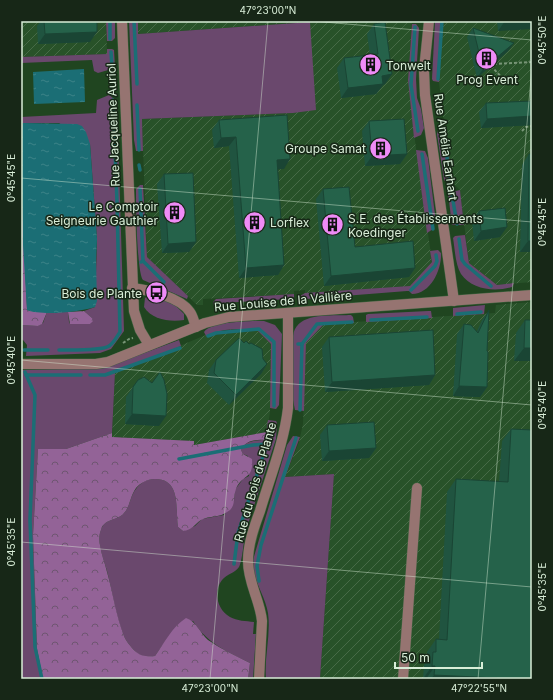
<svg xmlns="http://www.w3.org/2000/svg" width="553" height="700" font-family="Inter,sans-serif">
	<defs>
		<pattern id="industrial-furrows" width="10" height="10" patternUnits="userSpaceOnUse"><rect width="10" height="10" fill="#285229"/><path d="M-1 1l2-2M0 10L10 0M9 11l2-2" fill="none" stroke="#476b47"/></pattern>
		<pattern id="forest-crowns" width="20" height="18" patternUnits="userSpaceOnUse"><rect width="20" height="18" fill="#936397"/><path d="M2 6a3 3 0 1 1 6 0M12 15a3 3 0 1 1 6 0" fill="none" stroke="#6e5670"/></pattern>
		<pattern id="water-ripples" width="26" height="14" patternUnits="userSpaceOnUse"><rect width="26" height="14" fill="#1b6e75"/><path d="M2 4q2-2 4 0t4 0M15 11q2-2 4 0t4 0" fill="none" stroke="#3c8388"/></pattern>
	</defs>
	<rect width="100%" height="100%" fill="#204520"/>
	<g fill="url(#industrial-furrows)">
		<polygon points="21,21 106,21 107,54 21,57"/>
		<polygon points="138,21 412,21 408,80 415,141 432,262 410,287 305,293 305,290 294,291 294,294 203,299 203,305 197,305 147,257 142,119 293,113 310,22 138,34"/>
		<polygon points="442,21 532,21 532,282 497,285 469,263 460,190 453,183 445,129 448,123 443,117 439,82"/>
		<polygon points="532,302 532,679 320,679 334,474 285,477 299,442 303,424 306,343 324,324 495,313 496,305"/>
		<polygon points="234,329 256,329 271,344 270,412 267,432 194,445 194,441 112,437 115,373 213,332"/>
	</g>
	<g fill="#6a486d">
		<polygon points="106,21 115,21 115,38 112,41 107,41"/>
		<polygon points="129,21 138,21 138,34 310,22 316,110 293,113 142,119 143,151 136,151 134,140"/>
		<polygon points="435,21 442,21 439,82 433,81 432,79"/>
		<polygon points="412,24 416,24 419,28 416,79 417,98 421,109 424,128 421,135 414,138 408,80"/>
		<polygon points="107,49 112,49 114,50 115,68 98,73 94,71 92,60 21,63 21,57 107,54"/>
		<polygon points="109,95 117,101 124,331 111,349 100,353 26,356 27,345 23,340 21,339 21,325 38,326 43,323 47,312 68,312 69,322 70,324 90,324 92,318 84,311 95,307 97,239 90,144 59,123 21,123 21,117 96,113 97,100"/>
		<path d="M445,129L453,183C449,184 447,184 444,180L437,134L438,131Z"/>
		<polygon points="416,150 425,151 428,158 435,215 433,229 427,233"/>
		<path d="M140,185H143L147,257L188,296L187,299L143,280C137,273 136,207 136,193V189Z"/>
		<polygon points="460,190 464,225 452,225 448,193"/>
		<path d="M465,235L469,263L497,285L514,283L512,287C495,292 472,290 461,274C455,264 455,249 453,238L455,236Z"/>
		<path d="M438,250L441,253C442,269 431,294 412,294L409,291H407L306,299L301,298L300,296L305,293L410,286L432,262L430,251Z"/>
		<polygon points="294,294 294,299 291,299 221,303 216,308 214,306 213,302 216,299"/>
		<path d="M155,295L176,306L184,314V320C170,322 152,320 144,307L145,298L148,296Z"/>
		<polygon points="485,305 484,314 453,316 453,308"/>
		<polygon points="428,311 431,311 432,318 366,322 366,315 368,314"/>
		<path d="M351,315L353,317L354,323L324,324L306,343L304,411L295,410L293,400V336C296,311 333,316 351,315Z"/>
		<path d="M264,321L275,325L282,334L279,405L276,409L270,408L271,344L256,329C239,329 221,328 206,336L204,332C212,321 251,321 264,321Z"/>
		<polygon points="179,340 181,346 115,373 112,433 66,449 38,449 33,535 37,649 43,679 21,679 21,370 104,368"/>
		<path d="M268,420L276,421L277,423L276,439L245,533C244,541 242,562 239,567C235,573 227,574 222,580C213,591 217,610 230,617C237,621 246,621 254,622L253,634H256L253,679H248L250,663C226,651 208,644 193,621L162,646L155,656C148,657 140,657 135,651C131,647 126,641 124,636C116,617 113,595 108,575C106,565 101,555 100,545C99,541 99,534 101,530C104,518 118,521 124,513C130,507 130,496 136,489C140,483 147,479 154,479C182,478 175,510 178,527L183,531L195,526L202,519L224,515L234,501L235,490L237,487L243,479L249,476L248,456L243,454L241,450C245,441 255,440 265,440Z"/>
		<path d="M293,436L300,437L285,477L334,474L320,679H266C264,657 271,635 268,613C265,595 252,580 253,560L287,445Z"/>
	</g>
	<g fill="url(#forest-crowns)">
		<polygon points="21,178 27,308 29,311 47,312 42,324 38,326 21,325"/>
		<polygon points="84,311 92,318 93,321 90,324 70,324 68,312"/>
		<path d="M267,432L265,440C255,439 245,441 241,450L243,454L252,459C254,480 242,474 236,489C233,496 236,504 230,510C219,519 210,515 201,520C195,524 192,530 183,531L178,527C175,510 182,478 154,479C148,479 140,483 136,488C130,496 130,507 124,513C118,521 104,518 101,530C99,534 99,541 100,545C101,554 105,563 107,572C113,593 116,616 124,636C126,641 131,647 135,651C140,656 148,657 155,656C165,642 172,627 186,618C197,622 200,633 208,640C221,649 236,656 250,663L248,679H43L37,649L33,535L38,449H66L112,433V437L194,441V445Z"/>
	</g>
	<g fill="url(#water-ripples)">
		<polygon points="84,69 85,102 34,104 33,72"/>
		<path d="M23,123L77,124L82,126L86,132L90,144L97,239L96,260L97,301L95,307C80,312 42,316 27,310L23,245L21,128Z"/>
	</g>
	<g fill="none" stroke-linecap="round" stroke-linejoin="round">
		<g stroke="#1b6e75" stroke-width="3.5">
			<polyline points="110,21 110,39"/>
			<polyline points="134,21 137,84"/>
			<polyline points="415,27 411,85 418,131"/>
			<polyline points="111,52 112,67"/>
			<polyline points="438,79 442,21"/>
			<polyline points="137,105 139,150"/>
			<polyline points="443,133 451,182"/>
			<polyline points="422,154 433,229"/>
			<polyline points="139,165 140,170"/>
			<polyline points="140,189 143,261"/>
			<polyline points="452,195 457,224"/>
			<polyline points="459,239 462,260 465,264 491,286"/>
			<polyline points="141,262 143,261 164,282"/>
			<polyline points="411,290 435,266 437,261 436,255"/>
			<polyline points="457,314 481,312"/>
			<polyline points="371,320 427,317"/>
			<polyline points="208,336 216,333 259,329 274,342 274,406"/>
			<polyline points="298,344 302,344 300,410"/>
			<polyline points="302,344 317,324 352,322"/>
			<polyline points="24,350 48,350"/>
			<path d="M59,350C70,350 101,351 109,346C114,343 117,336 120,332L117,202L113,100"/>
			<polyline points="25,372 35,395 30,520 35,647 42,679"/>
			<polyline points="26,375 81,375"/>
			<polyline points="90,375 105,375 180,348"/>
			<polyline points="179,459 253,445 267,444"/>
			<polyline points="234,564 238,533 267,444 272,424"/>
			<polyline points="259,581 257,566 261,545 296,438"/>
		</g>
		<defs>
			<g id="minor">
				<polyline points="122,21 134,311 140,330 149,345"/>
				<polyline points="429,21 424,70 425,95 454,301"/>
				<path d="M132,288C149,290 180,297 190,312C193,316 194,322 196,327"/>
				<polyline points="21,364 96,364 108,362 205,323 229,317 532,295"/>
				<path d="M259,679L262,621C260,600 248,583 248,561C248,544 254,527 260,511C270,477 284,443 288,408V313"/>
				<polyline points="403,679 417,488"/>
			</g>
		</defs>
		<use href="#minor" stroke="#416341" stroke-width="11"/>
		<g stroke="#789577" stroke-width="2" stroke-dasharray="3 2" stroke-linecap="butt">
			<polyline points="494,64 532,62"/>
			<polyline points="491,66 507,83"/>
			<polyline points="522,131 526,127 532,126"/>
			<polyline points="123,343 129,339 133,338"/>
		</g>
		<use href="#minor" stroke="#967471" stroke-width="10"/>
	</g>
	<g fill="#205440">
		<polygon points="41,21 97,21 90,42 38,44 37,26"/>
		<polygon points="497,21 532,21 498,31"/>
		<polygon points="374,24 392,74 385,84 383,85 376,94 341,98 337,68 344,58 370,55 367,34"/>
		<polygon points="473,28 514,43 508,51 477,78 467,37"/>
		<polygon points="532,101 532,125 481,128 479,112 486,103"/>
		<polygon points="219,120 284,169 278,169 284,265 278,275 239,278 229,146 214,148 212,130"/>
		<polygon points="369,121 407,154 400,164 365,166 362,131"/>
		<polygon points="529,154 532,252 520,252 522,165"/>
		<polygon points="164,174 196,242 189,252 162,253 157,184"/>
		<polygon points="323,189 355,247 415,268 409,277 324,286 316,199"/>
		<polygon points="479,211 500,237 474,241 472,221"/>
		<polygon points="489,310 487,351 487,387 480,397 453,396 457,334 464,324 477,331 482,320"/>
		<polygon points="525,320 532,361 514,361 516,333"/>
		<polygon points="329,337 435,375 429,385 325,392 322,347"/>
		<polygon points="263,359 267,364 261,374 229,405 207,383 209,370 216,360"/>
		<polygon points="138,380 159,426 125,424 126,397"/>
		<polygon points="327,425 376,448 369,458 322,461 320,435"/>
		<polygon points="511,429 532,430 532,675 531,676 531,679 423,679 424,665 427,660 427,652 436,639 439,639 447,492 456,479 499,482 502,441"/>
	</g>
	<g fill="#1a4534">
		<polygon points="505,21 532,21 532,29 498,31"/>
		<polygon points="97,32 90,42 38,44 45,34"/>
		<polygon points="514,43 508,51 477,78 483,69"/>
		<polygon points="392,74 385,84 383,85 376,94 341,98 348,88 382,76"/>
		<polygon points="532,116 532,125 481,128 487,119"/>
		<polygon points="236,137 229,146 214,148 221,138"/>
		<polygon points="407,154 400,164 365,166 372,156"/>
		<polygon points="290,159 284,169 270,170 277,160"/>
		<polygon points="507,227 500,237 474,241 481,231"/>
		<polygon points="528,241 532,241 532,252 520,252"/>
		<polygon points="196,242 189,252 162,253 168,244"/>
		<polygon points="284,265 278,275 239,278 246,268"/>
		<polygon points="415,268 409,277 324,286 331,276"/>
		<polygon points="524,348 532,348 532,361 514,361"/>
		<polygon points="267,364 261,374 229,405 236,395"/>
		<polygon points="435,375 429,385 325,392 332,382"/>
		<polygon points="459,386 487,387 480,397 453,396"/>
		<polygon points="132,414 166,416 159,426 125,424"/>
		<polygon points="376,448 369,458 322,461 329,451"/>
		<polygon points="432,666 435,666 426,679 423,679"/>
		<polygon points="434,675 497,678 496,679 431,679"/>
	</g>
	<g fill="#25624a" stroke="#1a4534">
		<polygon points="44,21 97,21 97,32 45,34"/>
		<polygon points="385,22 392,74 382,76 383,84 348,88 344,58 378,54 374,24"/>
		<polygon points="473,28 514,43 483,69"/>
		<polygon points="532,101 532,116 487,119 486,103"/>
		<polygon points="287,115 290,159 277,160 284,265 246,268 236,137 221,138 219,120"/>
		<polygon points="404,119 407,154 372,156 369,121"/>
		<polygon points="529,154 532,154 532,241 528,241"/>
		<polygon points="193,173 196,242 168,244 164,174"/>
		<polygon points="349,187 355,247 413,241 415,268 331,276 323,189"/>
		<polygon points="505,208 507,227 481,231 479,211"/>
		<polygon points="489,310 487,351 488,352 487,387 459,386 464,324 471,325 478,333"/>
		<polygon points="525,320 532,320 532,348 524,348"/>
		<polygon points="433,330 435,375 332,382 329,337"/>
		<polygon points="239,338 244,343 246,341 249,344 251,343 262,349 263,359 267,364 236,395 214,373 216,360"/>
		<polygon points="160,372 164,380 167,394 166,416 132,414 133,387 138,380 144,377 152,383"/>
		<polygon points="374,422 376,448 329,451 327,425"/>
		<polygon points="511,429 532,430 532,670 531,679 497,679 497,678 434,675 435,666 432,666 433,652 436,652 436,639 447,640 456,479 508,482"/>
	</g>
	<path fill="none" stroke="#d9eed8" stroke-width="1" stroke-opacity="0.45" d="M312,21L532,40M21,178L532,222M21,360L532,405M21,542L532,587M210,679L268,21M478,679L532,67"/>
	<defs>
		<symbol id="building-disc" viewBox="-11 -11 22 22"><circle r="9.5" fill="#ef8bf7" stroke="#172717"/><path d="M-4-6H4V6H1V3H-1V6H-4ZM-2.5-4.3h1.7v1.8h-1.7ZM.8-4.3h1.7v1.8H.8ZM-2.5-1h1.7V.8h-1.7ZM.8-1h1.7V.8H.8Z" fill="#111"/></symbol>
		<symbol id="bus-disc" viewBox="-11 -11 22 22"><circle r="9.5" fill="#ef8bf7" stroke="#172717"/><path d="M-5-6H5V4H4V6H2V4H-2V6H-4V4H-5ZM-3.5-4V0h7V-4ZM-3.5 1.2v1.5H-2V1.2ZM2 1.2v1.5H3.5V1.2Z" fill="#111"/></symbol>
	</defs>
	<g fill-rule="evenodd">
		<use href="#building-disc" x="474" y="46" width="25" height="25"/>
		<use href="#building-disc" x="358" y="52" width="25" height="25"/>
		<use href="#building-disc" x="368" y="136" width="25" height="25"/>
		<use href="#building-disc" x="162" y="200" width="25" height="25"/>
		<use href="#building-disc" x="242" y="210" width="25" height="25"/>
		<use href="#building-disc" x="320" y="212" width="25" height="25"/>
		<use href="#bus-disc" x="144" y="280" width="25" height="25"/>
	</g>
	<g text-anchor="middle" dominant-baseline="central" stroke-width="3" stroke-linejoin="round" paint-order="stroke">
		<g font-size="12" fill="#d9eed8" stroke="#172717" text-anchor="start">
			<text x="386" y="65">Tonwelt</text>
			<text x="487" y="79" text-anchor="middle">Prog Event</text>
			<text x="366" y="148" text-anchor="end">Groupe Samat</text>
			<text x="158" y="206" text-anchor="end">Le Comptoir<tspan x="158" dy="14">Seigneurie Gauthier</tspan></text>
			<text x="348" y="218">S.E. des Établissements<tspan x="348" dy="14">Koedinger</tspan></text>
			<text x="270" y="222">Lorflex</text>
			<text x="142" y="293" text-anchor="end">Bois de Plante</text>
		</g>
		<g font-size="12" fill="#d9eed8" stroke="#172717">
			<text transform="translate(113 125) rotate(-92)">Rue Jacqueline Auriol</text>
			<text transform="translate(446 147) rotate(82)">Rue Amélia Earhart</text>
			<text transform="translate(283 301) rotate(-5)">Rue Louise de la Vallière</text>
			<text transform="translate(255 482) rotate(-74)">Rue du Bois de Plante</text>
		</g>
	</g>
	<rect width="553" height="700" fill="none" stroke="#172717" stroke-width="44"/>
	<path d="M395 662v6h87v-6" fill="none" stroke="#d9eed8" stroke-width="2"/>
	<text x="401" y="662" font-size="12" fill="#d9eed8" stroke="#172717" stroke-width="3" paint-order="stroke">50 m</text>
	<rect x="22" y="22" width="509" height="656" fill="none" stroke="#d9eed8" stroke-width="1.5"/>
	<g font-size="10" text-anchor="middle" fill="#d9eed8">
		<text x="268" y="14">47°23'00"N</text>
		<text transform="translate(542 40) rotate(-90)" y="4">0°45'50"E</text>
		<text transform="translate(11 178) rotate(-90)" y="4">0°45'45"E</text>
		<text transform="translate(542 222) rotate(-90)" y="4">0°45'45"E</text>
		<text transform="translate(11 360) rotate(-90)" y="4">0°45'40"E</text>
		<text transform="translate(542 405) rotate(-90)" y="4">0°45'40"E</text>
		<text transform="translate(11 542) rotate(-90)" y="4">0°45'35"E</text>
		<text transform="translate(542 587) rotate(-90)" y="4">0°45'35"E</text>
		<text x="210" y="692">47°23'00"N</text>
		<text x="479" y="692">47°22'55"N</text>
	</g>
</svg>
